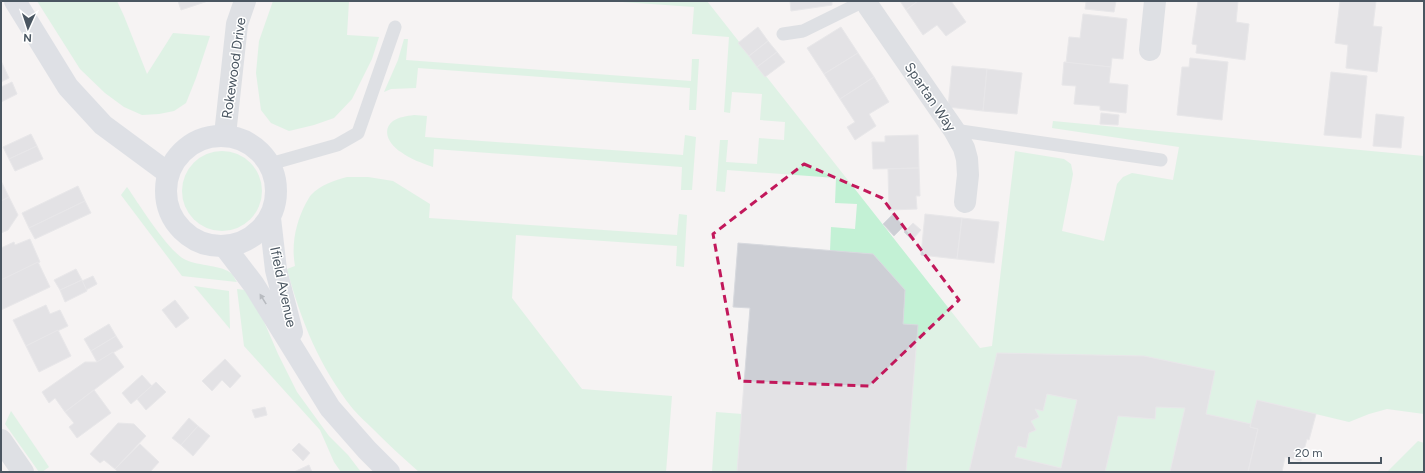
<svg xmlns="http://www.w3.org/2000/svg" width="1425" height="473" font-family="Figtree,sans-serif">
	<rect width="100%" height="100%" fill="#f5f3f3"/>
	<g fill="#c3f1d5">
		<polygon points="37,1 117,1 124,16 147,74 173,33 210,36 196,78 186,103 174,111 159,114 142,115 124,107 105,93 80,69"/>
		<polygon points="273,1 349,1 347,35 379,37 372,59 352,99 334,118 314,125 289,131 271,123 261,110 256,73 259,41"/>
		<polygon points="608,1 707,1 980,348 992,346 1015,151 1064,159 1071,164 1073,174 1062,231 1104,241 1117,184 1123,177 1132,173 1173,180 1179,147 1052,128 1053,121 1424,156 1424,414 1387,409 1369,414 1349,422 1257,400 1251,424 1206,414 1215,371 1144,356 997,353 969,472 906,472 918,325 903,324 905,290 873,254 830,251 831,227 855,229 857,204 835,203 836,178 727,170 725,192 716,191 720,140 728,140 726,162 757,164 759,138 784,140 785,122 760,120 762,94 732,92 730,113 724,112 729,37 692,34 694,7"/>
		<polygon points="404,39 408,39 406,60 691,81 692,59 699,59 696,110 689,110 690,88 418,68 416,88 391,89 384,92 398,60"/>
		<path d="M414,115L427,116L425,137L683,155L685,135L696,137L692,190H681L682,167L434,149L433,167C422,163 410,159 401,152C391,146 380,131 393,121C399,117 407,116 414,115Z"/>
		<circle cx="222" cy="191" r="40"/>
		<path d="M347,177H368L393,181L430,204L429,218L677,235L679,214L687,215L684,267L676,266L677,246L516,235L512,298L582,389L672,396L666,472H419C403,458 387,443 372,428C366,422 359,416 353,409C319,366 301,321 287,269L295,266C291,244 296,222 306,203C308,200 309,197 311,195C320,185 335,180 347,177Z"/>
		<path d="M127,187C139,204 169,253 186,260C198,266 223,265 232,274C234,276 235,280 237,282L182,276L121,195Z"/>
		<polygon points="194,286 229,291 230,329"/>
		<polygon points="237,289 245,290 262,317 278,354 297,392 329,436 348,455 361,472 341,472 334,462 320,430 244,346"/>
		<polygon points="1047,394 1077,400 1061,468 1015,457 1018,446 1025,448 1029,433 1036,430 1031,421 1039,417 1035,409 1043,411"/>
		<polygon points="1156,407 1185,408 1170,472 1105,472 1118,416 1155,419"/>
		<polygon points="11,411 49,467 42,472 39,472 5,424"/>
		<polygon points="716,412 742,414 737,472 712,472"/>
		<polygon points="1418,441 1424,443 1424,472 1387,472"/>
	</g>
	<g fill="#cdcfd5" stroke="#d7d9de" fill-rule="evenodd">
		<polygon points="178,1 208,1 181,10"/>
		<polygon points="790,1 832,1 832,5 791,11"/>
		<polygon points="900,1 918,1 906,10"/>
		<polygon points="918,1 951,1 966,22 946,36 937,25 923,35 906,10"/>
		<polygon points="1072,1 1116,1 1114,12 1085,9 1086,2"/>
		<polygon points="1198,1 1238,1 1236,22 1249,24 1245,60 1196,53 1197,45 1192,44"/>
		<polygon points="1340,1 1376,1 1373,26 1382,27 1377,72 1346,68 1348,45 1335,43"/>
		<polygon points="1083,14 1127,19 1123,59 1112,58 1111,67 1066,63 1069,37 1080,38"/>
		<polygon points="758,27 768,41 749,56 738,43"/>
		<polygon points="841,27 858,53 824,74 807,48"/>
		<polygon points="768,41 777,52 757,67 749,56"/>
		<polygon points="777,52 785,62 765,77 757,67"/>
		<polygon points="858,53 874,77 840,99 824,74"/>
		<polygon points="1190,58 1228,62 1222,120 1177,115 1182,67 1189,67"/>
		<polygon points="1,61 9,78 1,82"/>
		<polygon points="1064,62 1111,67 1109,83 1128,85 1126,113 1100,110 1100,106 1074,104 1076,86 1062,85"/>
		<polygon points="952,66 987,69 983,111 948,107"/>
		<polygon points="987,69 1022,73 1017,114 983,111"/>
		<polygon points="1331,72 1367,76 1361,138 1324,135"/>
		<polygon points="874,77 889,102 869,114 876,126 855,140 847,127 855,122 840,99"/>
		<polygon points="12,82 17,94 1,102 1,87"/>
		<polygon points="1101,113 1119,115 1118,125 1100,124"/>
		<polygon points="1376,114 1404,117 1401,148 1373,146"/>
		<polygon points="31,134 37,146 9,159 3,147"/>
		<polygon points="918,135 919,168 873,169 872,142 885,142 885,136"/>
		<polygon points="37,146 43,159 15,171 9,159"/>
		<polygon points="919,168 920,196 916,196 917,209 889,210 888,169"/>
		<polygon points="1,181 9,197 1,201"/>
		<polygon points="78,186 85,201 29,228 22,213"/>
		<polygon points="9,197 18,215 8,230 1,233 1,201"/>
		<polygon points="85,201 91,213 35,239 29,228"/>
		<polygon points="893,214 904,226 894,236 883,224"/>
		<polygon points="925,214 962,218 957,259 921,255"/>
		<polygon points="962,218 999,222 994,263 957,259"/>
		<polygon points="913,223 921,230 912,240 904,232"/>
		<polygon points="30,239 40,262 1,280 1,248 14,242 15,245"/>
		<polygon points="738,243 873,254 905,290 903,324 918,325 906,472 737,472 750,308 733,307"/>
		<polygon points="38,262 50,287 1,310 1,280"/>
		<polygon points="76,269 82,280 60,290 54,280"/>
		<polygon points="93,276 97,284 86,290 82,281"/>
		<polygon points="82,280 87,291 65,302 60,290"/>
		<polygon points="175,300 189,318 176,328 162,310"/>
		<polygon points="46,305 50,314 60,310 68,326 26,346 13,320"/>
		<polygon points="109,324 116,336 91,351 84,339"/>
		<polygon points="58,330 71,356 39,372 26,346"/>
		<polygon points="116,336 123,347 97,362 91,351"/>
		<polygon points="113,352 124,367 65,412 55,398 49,403 42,392 85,362 97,362"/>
		<path d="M997,353L1144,356L1215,371L1206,414L1251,424L1250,427L1258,429L1248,472H1170L1185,408L1156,407L1155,419L1118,416L1105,472H969ZM1047,394L1077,400L1061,468L1015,457L1018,446L1026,448L1029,433L1036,430L1031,421L1039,417L1035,409L1043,411Z"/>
		<polygon points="225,359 241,376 230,388 222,380 212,391 202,381"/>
		<polygon points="142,375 152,386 131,404 122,393"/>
		<polygon points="156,382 166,392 146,410 137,399"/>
		<polygon points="94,390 111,413 77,438 69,427 74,423 65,412"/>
		<polygon points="1257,400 1316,414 1309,440 1307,439 1301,461 1285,457 1282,472 1248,472 1258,429 1250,427"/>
		<polygon points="265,407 267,415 255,418 252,410"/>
		<polygon points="189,418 198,426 181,445 172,438"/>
		<polygon points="118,423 134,424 146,436 115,469 104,460 100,463 90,454"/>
		<polygon points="198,426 210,436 193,456 181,445"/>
		<polygon points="299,443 310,453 303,461 292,450"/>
		<polygon points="140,444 159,462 150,472 118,472 115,469"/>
		<polygon points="309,465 312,472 294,472"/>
	</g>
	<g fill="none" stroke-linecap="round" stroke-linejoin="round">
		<g stroke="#c1cad2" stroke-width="13">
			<polyline points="783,34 803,31 864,1"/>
			<polyline points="954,130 1161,160"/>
			<polyline points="270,164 337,145 358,133 395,27"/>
		</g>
		<g stroke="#c1cad2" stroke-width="22">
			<polyline points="866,1 869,7 954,130 964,148 967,159 968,175 965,202"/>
			<polyline points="1150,50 1155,1"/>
			<polyline points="225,135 237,24 245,1"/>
			<polyline points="1,440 23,472"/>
		</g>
		<g stroke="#c1cbd6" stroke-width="22">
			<polyline points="15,1 68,87 103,125 168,173"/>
			<circle cx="221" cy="191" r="55"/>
			<polyline points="270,218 276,270 292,332"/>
			<polyline points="225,247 254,285 330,408 367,450 389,472"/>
		</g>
	</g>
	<defs><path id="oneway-solid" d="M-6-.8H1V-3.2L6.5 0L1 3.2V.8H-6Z"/></defs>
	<use fill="#6e7984" href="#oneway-solid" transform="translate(263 299) rotate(-122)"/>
	<path d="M0 0H1425V473H0ZM804,164L882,198L959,300L869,386L740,381L713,234Z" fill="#f5f3f3" fill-opacity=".55" fill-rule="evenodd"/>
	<path fill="none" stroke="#c2185b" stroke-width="3" stroke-dasharray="8 5" stroke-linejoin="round" d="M804,164L882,198L959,300L869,386L740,381L713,234Z"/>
	<g text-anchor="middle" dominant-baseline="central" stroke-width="3" stroke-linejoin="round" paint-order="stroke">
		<g font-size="14" fill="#4a5661" stroke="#fff">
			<text transform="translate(234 68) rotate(-82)">Rokewood Drive</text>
			<text transform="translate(930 97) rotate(56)">Spartan Way</text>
			<text transform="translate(283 287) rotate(78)">Ifield Avenue</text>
		</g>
	</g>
	<rect width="1425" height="473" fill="none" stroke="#4a5661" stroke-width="4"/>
	<g transform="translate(28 28) rotate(183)" stroke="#ffffff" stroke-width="3" paint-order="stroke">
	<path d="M0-3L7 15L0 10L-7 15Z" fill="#4a5661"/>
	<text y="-6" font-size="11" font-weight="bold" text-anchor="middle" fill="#4a5661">N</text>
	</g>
	<path d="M1289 457v6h92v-6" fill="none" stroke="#4a5661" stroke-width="2"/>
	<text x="1295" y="457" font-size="12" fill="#4a5661" stroke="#ffffff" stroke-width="3" paint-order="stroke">20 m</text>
</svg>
